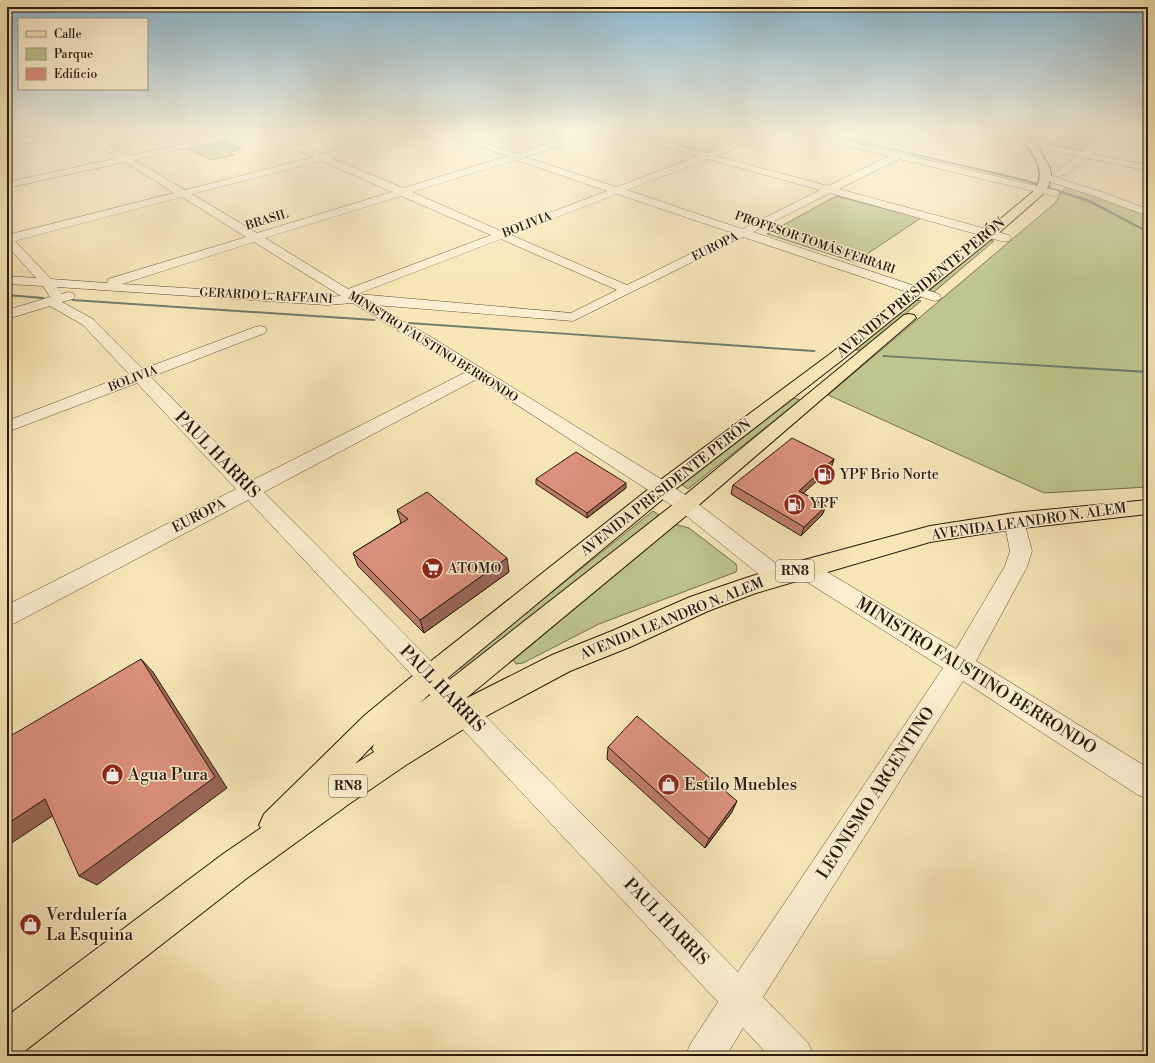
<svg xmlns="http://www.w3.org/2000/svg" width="1155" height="1063" font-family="'Libre Bodoni',serif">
	<rect width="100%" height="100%" fill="#f7e7b7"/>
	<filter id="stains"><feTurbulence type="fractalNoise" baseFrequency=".005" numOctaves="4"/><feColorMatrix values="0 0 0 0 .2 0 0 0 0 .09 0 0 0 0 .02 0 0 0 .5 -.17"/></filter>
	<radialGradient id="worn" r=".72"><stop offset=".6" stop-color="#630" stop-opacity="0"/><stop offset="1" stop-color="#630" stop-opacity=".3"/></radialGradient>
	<g fill="#bec58d" stroke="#73704e">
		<polygon points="1039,130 1106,130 1079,152 1052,146"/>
		<polygon points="222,140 241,149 229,152 234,155 211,160 187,148"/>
		<polygon points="1065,187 1093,194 1148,216 1148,487 1044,493 828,395 1055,203"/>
		<polygon points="836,196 921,218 855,262 767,234"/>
		<polygon points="990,240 994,241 934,292 929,290"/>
		<polygon points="916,300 921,301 861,350 853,350"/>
		<polygon points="794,398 800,400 688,489 682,485"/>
		<polygon points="653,511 659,515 465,673 459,667"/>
		<polygon points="674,524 689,528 736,564 737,568 736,572 599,624 523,663 516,664 513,659"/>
	</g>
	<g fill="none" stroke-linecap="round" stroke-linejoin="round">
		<g fill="#6f7d71" fill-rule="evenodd">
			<polygon points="810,130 813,130 1025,179 1090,200 1148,231 1148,233 1088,202 1023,181"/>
			<polygon points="7,294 43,297 45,298 43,299 7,296"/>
			<polygon points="72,299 374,319 376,320 374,321 73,301 71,300"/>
			<polygon points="408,322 814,350 816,351 814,352 409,324 408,324"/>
			<polygon points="883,355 1148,371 1148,373 885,357 883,357"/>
		</g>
		<defs>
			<g id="minor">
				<path d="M72,130H88L87,131L128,156L247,130H265L323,154L420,130H444L516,153L593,130H605L604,132L525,157L617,187L698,156L610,132L609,130H621L707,153L768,130H779L778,132L716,156L828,186L889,156L789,132L788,130H801L1058,191L1059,193L1058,195L1054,196L899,159L839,189L1009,235L1011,238L1009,241H1001L830,193L753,232L939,294L941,297L939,300L934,301L743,237L573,321L375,305L431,337L669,484L693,500L786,571L789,577L786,583L778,586L770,583L679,510L477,379L264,492L738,972L943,668L796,575L793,569L796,563L804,560L812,563L956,649L1005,566L1010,551L1004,521L1007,516L1014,514L1021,516L1024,521L1032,551L1027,567L976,661L1148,768V799L1138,795L963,681L763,997L808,1043L814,1056H769L743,1028L726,1056H685L691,1043L718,1002L248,500L15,623L7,626V605L236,489L137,383L7,432V421L129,374L83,325L50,306L7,319V310L50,297L43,286L7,284V276L36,278L7,246V235L174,193L125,162L7,188V182L118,158L79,133L7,147V141ZM433,130L507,156L403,188L331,158ZM257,133L314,157L185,190L134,160ZM708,159L820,190L742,229L627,190ZM516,160L607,191L501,231L412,192ZM322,161L392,192L257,233L192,194ZM617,194L733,233L627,285L511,235ZM401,196L491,235L348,289L265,238ZM182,197L246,237L108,279L107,283L51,279L15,241ZM501,239L617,290L571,313L358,294ZM254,242L341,296L326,297L122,284ZM57,287L326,305L353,303L466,372L253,480L151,377L265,333L267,330L265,327L260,326L255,327L143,369L93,319L62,302L73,299L75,296L73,293L68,292L62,294Z"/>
				<polygon points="940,130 950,130 919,147 916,148 912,145"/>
				<polygon points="964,130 979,130 1084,152 1112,130 1121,130 1093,154 1148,165 1148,171 1087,158 1068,173 1058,177 1053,174 1078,156 968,133"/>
				<polygon points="1135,130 1148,130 1148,134 1136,132"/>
				<polygon points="1045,174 1099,191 1148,209 1148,216 1091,195 1041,179 1040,177 1041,175"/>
			</g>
			<path id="major" d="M1012,130H1021L1039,149L1050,168L1051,176L1049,185L1042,195L994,237L842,360L669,494L439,685L420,703L679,500L904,315L909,314L914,315L916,318L693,510L465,699L552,655L612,631L690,597L749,577L804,560L930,526L1014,513L1148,500V514L1014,529L930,542L756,593L708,611L630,647L570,671L475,722L406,765L349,804L247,878L21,1054L15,1056H7V1016L223,854L261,828L259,825L264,814L365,715L421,669L655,484L830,354L986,231L1034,191C1046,174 1037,157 1024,143C1020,139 1015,135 1012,130ZM374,744L372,749L374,752L355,764Z"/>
		</defs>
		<use href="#minor" stroke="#5c4d38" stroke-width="1"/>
		<use href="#major" stroke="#281a0e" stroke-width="2"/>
		<use href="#minor" fill="#faefd0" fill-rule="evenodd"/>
		<use href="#major" fill="#f7e7b7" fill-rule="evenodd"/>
	</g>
	<g fill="#be7d6c" stroke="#281a0e">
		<polygon points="834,459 831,468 803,493 826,506 822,515 801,536 731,494 733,485"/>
		<polygon points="536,479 626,488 587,518 536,484"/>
		<polygon points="397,510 509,572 424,633 358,566 353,553 401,523"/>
		<polygon points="608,747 732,812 705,848 607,759"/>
	</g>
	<g fill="#9b6658" stroke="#281a0e">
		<polygon points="834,459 831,468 796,500 799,491"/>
		<polygon points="626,483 626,488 587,518 587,513"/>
		<polygon points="826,506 822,515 801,536 804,527"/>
		<polygon points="507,558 509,572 424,633 420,620"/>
		<polygon points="141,659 153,672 227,788 97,885 79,876"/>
		<polygon points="45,799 63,809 7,846 7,824"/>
		<polygon points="737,801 732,812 705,848 709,839"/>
	</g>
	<g fill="#dd917e" stroke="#281a0e">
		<polygon points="792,438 834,459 799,491 826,506 804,527 733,485"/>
		<polygon points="576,452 626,483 587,513 536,479"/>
		<polygon points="427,492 507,558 420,620 353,553 408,519 397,510"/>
		<polygon points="141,659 215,777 79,876 45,799 7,824 7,738"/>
		<polygon points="637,716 737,801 709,839 608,747"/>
	</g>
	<linearGradient id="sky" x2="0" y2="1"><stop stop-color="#8ab8d3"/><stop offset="0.47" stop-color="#fbf4df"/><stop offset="1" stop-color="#fbf4df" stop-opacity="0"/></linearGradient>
	<rect width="1155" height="279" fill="url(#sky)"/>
	<defs>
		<symbol id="fuel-disc" viewBox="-11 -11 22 22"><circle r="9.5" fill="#8f2418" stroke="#faefd0"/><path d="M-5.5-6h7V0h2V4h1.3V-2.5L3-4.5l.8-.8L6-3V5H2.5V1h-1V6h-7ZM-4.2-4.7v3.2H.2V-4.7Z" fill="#fff"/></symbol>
		<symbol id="supermarket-disc" viewBox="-11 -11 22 22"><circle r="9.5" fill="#8f2418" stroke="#faefd0"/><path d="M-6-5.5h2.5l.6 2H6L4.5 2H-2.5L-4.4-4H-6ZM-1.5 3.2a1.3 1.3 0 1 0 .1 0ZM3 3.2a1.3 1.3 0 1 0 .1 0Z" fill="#fff"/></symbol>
		<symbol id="shop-disc" viewBox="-11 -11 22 22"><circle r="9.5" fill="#8f2418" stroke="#faefd0"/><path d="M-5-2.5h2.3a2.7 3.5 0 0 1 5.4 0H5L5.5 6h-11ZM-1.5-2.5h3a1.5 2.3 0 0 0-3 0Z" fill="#fff"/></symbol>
	</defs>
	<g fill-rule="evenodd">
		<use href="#fuel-disc" x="812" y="462" width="25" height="25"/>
		<use href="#fuel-disc" x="782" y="492" width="25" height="25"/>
		<use href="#supermarket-disc" x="420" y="556" width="25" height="25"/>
		<use href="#shop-disc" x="100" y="762" width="25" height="25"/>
		<use href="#shop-disc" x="656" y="772" width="25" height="25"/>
		<use href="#shop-disc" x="18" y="912" width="25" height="25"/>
	</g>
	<g text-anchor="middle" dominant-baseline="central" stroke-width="3" stroke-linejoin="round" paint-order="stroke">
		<g font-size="12" fill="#281a0e" stroke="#faefd0">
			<text transform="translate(267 220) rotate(-17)">BRASIL</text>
			<text transform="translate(527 225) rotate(-21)">BOLIVIA</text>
			<text transform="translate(815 243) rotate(19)">PROFESOR TOMÁS FERRARI</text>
			<text transform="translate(715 247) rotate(-26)">EUROPA</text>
			<text transform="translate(266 296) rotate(3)">GERARDO L. RAFFAINI</text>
			<text transform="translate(433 347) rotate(32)">MINISTRO FAUSTINO BERRONDO</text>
			<text transform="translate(133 379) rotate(-21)">BOLIVIA</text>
		</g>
		<g fill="#faefd0" stroke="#675a48" stroke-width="1">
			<rect x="776" y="560" width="38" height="22" rx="3"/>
			<rect x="329" y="775" width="38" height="22" rx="3"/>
		</g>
		<g font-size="13" font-weight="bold" fill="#281a0e">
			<text x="795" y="571">RN8</text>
			<text x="348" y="786">RN8</text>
		</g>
		<g font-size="14" fill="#281a0e" stroke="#faefd0">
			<text transform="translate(921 288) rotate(-39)">AVENIDA PRESIDENTE PERÓN</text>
			<text transform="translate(666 488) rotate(-38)">AVENIDA PRESIDENTE PERÓN</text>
			<text transform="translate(199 516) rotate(-27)">EUROPA</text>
			<text transform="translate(1029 522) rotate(-8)">AVENIDA LEANDRO N. ALEM</text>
			<text transform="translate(672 619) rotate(-22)">AVENIDA LEANDRO N. ALEM</text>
		</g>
		<g font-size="14" fill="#281a0e" stroke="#faefd0" text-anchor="start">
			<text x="840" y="475">YPF Brio Norte</text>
			<text x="810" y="504">YPF</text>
			<text x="448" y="569">ATOMO</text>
		</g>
		<g font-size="17" fill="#281a0e" stroke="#faefd0">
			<text transform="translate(217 455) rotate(46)">PAUL HARRIS</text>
			<text transform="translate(976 676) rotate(32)">MINISTRO FAUSTINO BERRONDO</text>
			<text transform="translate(442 689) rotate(46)">PAUL HARRIS</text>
			<text transform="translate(876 793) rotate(-57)">LEONISMO ARGENTINO</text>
			<text transform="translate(666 922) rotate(46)">PAUL HARRIS</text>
		</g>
		<g font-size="17" fill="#281a0e" stroke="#faefd0" text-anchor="start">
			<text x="128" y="775">Agua Pura</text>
			<text x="684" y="785">Estilo Muebles</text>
			<text x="46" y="915">Verdulería<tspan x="46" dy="20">La Esquina</tspan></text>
		</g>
	</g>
	<rect width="1155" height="1063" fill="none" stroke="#f7e7b7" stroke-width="24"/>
	<rect x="8" y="8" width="1139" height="1047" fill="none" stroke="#281a0e" stroke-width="2"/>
	<rect x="12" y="12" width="1131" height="1039" fill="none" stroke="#281a0e"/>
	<rect x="18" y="18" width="130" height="72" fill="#faefd0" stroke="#a69a82"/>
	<rect x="26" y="31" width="20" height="6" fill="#f7e7b7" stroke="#a69a82"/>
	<text x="54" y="38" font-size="12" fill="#281a0e">Calle</text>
	<rect x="26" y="48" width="20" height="12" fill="#bec58d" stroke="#a69a82"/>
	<text x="54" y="58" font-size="12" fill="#281a0e">Parque</text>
	<rect x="26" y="68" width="20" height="12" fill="#dd917e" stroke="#a69a82"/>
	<text x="54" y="78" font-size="12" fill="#281a0e">Edificio</text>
	<rect width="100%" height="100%" filter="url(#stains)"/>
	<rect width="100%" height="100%" fill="url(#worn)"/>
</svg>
